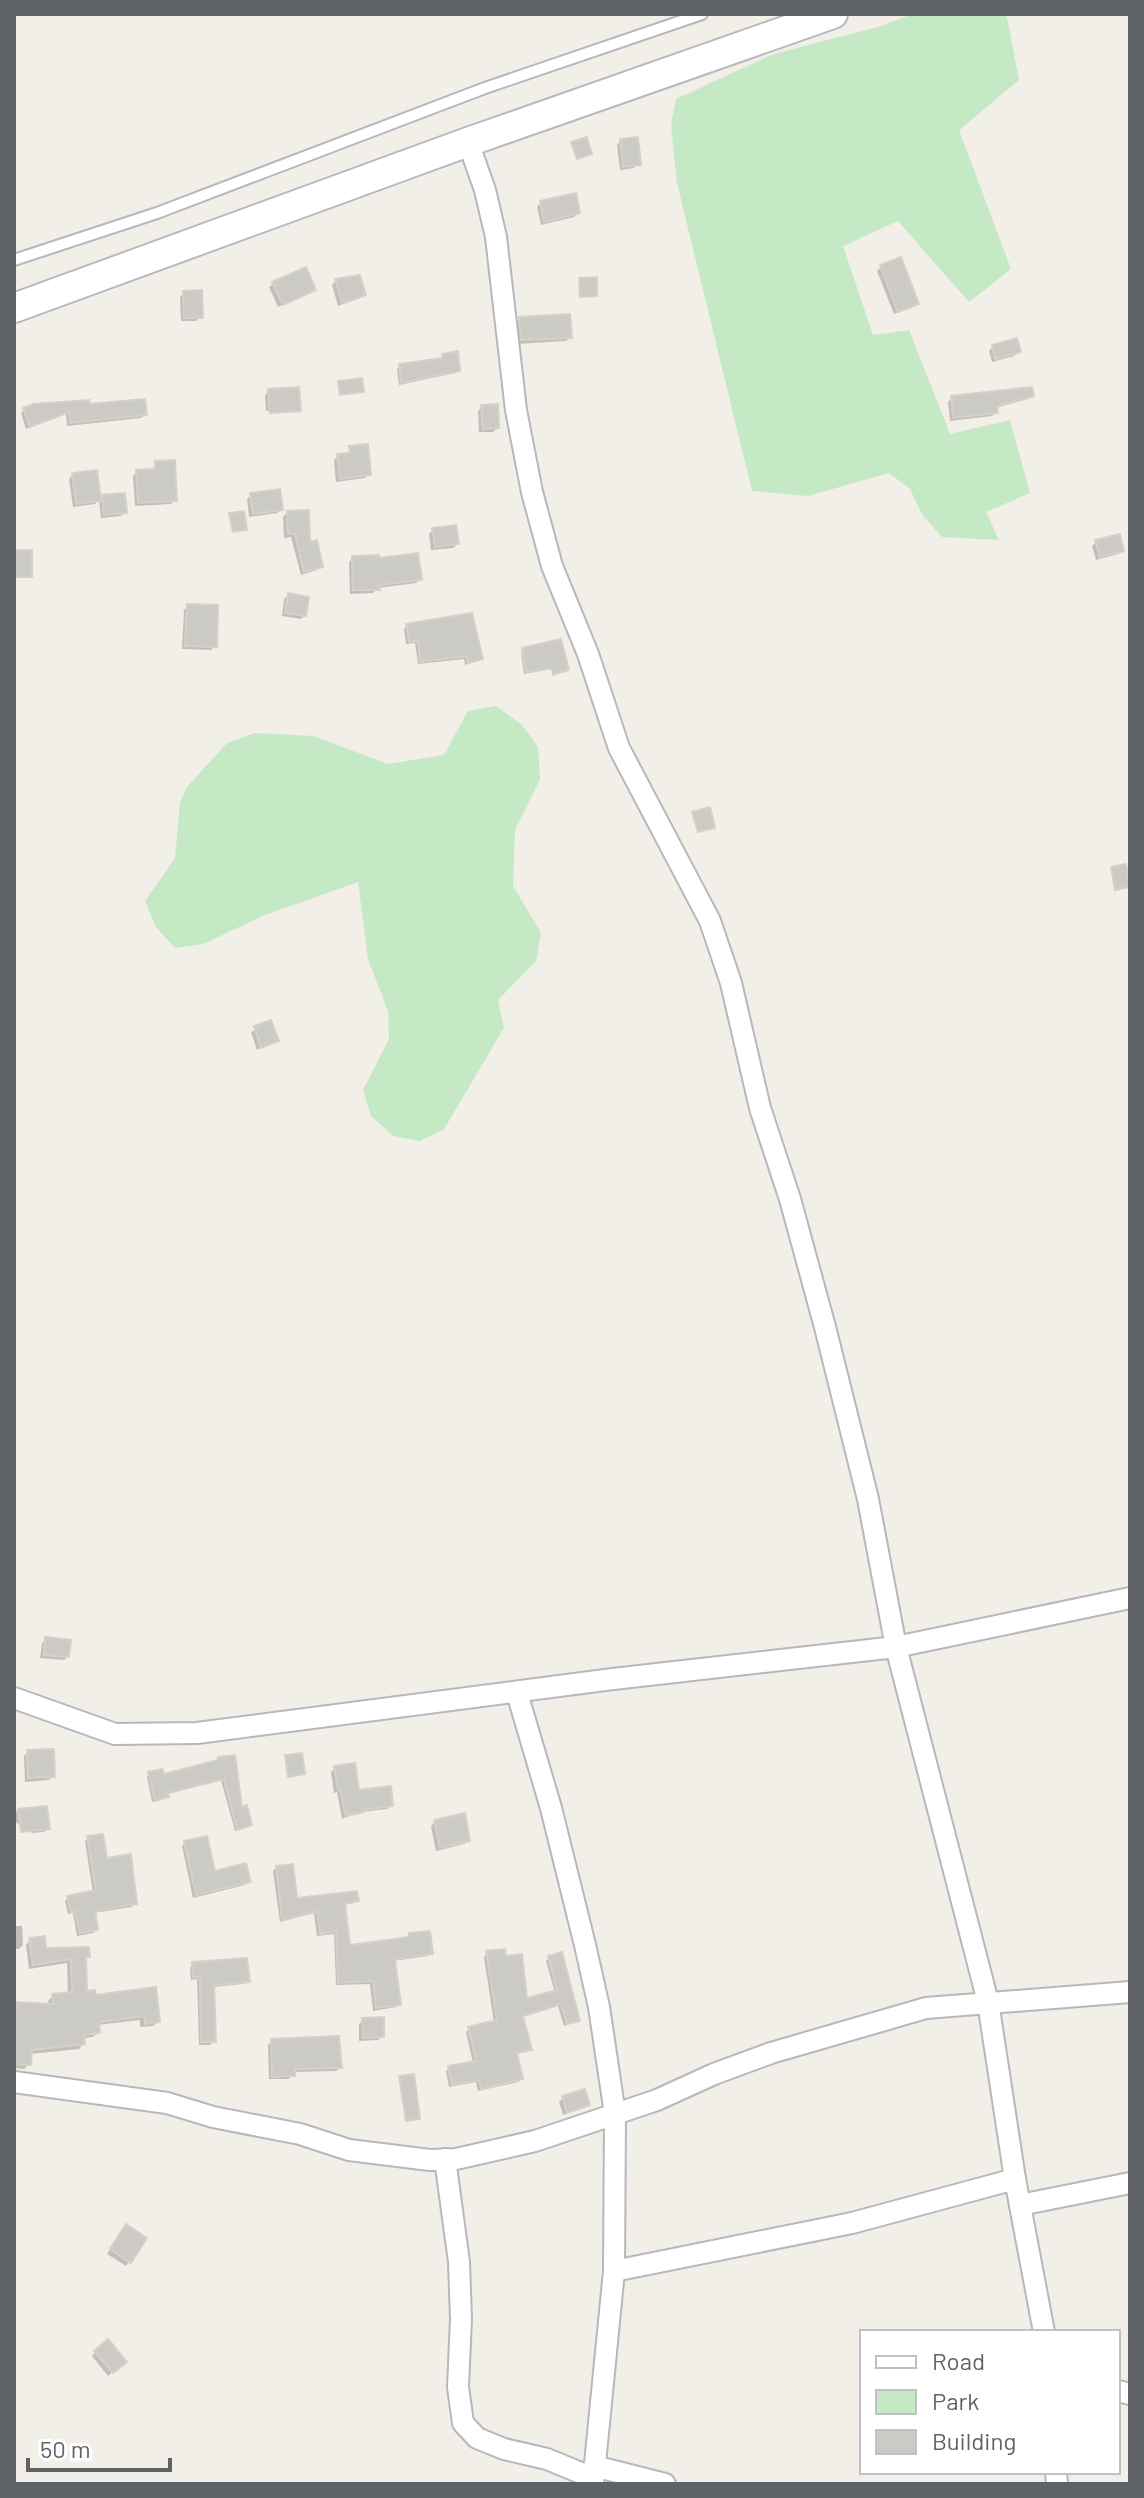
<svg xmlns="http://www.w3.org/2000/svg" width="1144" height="2498" font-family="Barlow,sans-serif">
	<rect width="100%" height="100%" fill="#f1efe8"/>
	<g fill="#c5e8c5">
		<polygon points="913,14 1004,14 1007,17 1019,80 959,130 1011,269 969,302 898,221 843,246 873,335 909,330 950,434 1010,420 1030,493 986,512 999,540 942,537 923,516 910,489 889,473 808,496 752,491 677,183 671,125 676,99 774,54 881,26"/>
		<polygon points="496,706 521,724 538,747 540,779 515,830 513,886 541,933 536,961 498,1000 504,1028 444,1129 420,1141 393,1136 371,1116 363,1090 389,1039 388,1011 368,959 358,882 265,915 203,944 175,948 156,927 145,901 175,858 180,802 188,786 227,743 255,733 313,736 388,764 444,755 468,711"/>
	</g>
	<g fill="#0003">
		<polygon points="621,141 638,164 634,168 620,170 617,145"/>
		<polygon points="541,203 578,213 574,217 541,225 537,207"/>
		<polygon points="881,267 917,303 913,307 894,314 877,271"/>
		<polygon points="336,281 364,294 360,298 338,306 332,285"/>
		<polygon points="273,284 314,289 278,307 269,287"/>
		<polygon points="184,293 200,317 196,321 181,321 180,297"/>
		<polygon points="520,319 570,337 566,341 518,344 516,323"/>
		<polygon points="993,347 1018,352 1014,356 992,362 989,351"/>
		<polygon points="443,356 458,370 455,373 399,385 397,369 400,366 440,359"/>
		<polygon points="297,389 297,412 297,409 266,411 265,395 269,391"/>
		<polygon points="1032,395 1028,399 995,408 996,412 992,416 950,421 948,402 952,398"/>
		<polygon points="87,407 145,415 141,418 67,426 66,414 26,429 21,413 24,410"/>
		<polygon points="482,407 497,428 493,432 479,432 478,411"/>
		<polygon points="350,448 369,474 365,478 336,482 334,460 338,456 347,455"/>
		<polygon points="156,463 175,500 171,504 135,506 133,476 137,472 152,471"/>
		<polygon points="95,472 99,500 103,497 123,495 125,512 121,516 101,518 99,500 95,504 73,507 69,479 73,475"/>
		<polygon points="251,495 281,509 277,513 249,517 247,499"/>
		<polygon points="287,513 321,566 317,570 301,575 291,537 284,538 283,517"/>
		<polygon points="433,530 457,544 453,548 431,550 429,534"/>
		<polygon points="1096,542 1122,550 1118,554 1096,560 1092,546"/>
		<polygon points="353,558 420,579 416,583 378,588 373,593 350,594 349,562"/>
		<polygon points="289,595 305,615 301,619 282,616 284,599"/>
		<polygon points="188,606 215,646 211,650 182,649 184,610"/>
		<polygon points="407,626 481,659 465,665 464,659 418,664 415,643 406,644 404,629"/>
		<polygon points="523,650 567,670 553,676 551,669 524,674 521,653"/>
		<polygon points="270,1022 277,1040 257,1050 251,1032"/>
		<polygon points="46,1639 68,1656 64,1660 40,1658 42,1643"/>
		<polygon points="28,1752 53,1776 49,1780 25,1782 24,1756"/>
		<polygon points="219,1759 240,1809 250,1825 247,1827 235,1831 221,1780 166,1794 164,1799 152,1802 147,1777 149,1774 162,1776 216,1762"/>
		<polygon points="335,1768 357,1792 391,1805 387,1809 361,1812 342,1819 337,1792 334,1793 331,1772"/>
		<polygon points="45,1808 48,1828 44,1832 33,1833 14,1821 14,1811"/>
		<polygon points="435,1822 468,1840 464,1844 436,1851 431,1826"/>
		<polygon points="88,1838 135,1903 132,1907 93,1913 96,1930 93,1933 77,1936 73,1913 68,1914 65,1901 68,1898 93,1893 85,1841"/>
		<polygon points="185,1843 213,1874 248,1881 245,1885 193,1898 182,1846"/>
		<polygon points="276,1868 296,1901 356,1900 343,1906 348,1947 405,1939 409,1935 431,1953 428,1956 393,1961 399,2004 396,2007 373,2011 370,1984 336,1985 334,1934 317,1936 314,1913 280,1922 273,1871"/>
		<polygon points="14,1926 22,1926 23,1945 19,1949 14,1949"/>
		<polygon points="30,1940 45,1950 88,1956 84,1959 85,1993 158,2021 153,2026 140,2027 140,2020 97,2025 98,2032 93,2037 83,2038 83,2044 79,2049 30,2054 29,2064 24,2069 14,2068 14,2007 17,2004 49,2006 48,2001 53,1996 68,1995 67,1963 29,1969 26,1945"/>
		<polygon points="487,1953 526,2001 555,1993 546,1961 549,1958 577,2020 564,2026 558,2006 522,2017 530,2049 516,2055 521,2079 518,2082 478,2091 476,2082 449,2087 446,2071 449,2068 473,2063 466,2032 469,2029 494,2023 484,1957"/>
		<polygon points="193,1964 247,1981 244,1984 212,1987 214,2041 210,2045 199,2045 197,1979 191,1980 190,1968"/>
		<polygon points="363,2020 382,2036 378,2040 359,2041 359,2024"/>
		<polygon points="272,2041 340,2068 336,2071 293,2072 289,2079 269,2079 268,2045"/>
		<polygon points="400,2078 418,2118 416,2120 405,2121"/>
		<polygon points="563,2098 588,2104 584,2108 563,2115 559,2102"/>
		<polygon points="122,2231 129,2262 126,2266 107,2254"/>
		<polygon points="96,2352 124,2362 108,2376 92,2356"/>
	</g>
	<g fill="#cccac5" stroke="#d6d1c6" stroke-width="2">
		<polygon points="587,137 592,154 577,159 571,142"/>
		<polygon points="638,137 641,165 623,167 620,139"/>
		<polygon points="576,193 580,213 544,222 540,201"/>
		<polygon points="901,257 919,304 898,312 880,265"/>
		<polygon points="306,267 316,290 283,305 272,282"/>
		<polygon points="360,275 366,295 342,303 335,279"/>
		<polygon points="597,277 597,296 580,297 579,278"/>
		<polygon points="202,290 203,318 184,318 183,291"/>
		<polygon points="570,314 572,338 521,340 519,317"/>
		<polygon points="1017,338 1021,352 995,359 992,345"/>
		<polygon points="458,351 460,371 401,383 399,364 443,358 442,354"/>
		<polygon points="362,378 364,392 340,395 338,381"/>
		<polygon points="299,387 301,411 270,413 268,389"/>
		<polygon points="1032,387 1034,396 997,406 998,413 953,418 951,396"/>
		<polygon points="145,399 147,415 70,423 69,412 30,427 23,408 33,404 89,400 89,404"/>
		<polygon points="498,404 499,428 483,429 481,405"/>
		<polygon points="368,444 371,475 340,479 337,454 350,453 349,446"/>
		<polygon points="175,460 177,501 138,503 136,470 155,469 155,461"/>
		<polygon points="97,470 101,501 76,504 72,473"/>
		<polygon points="280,489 283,510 253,514 250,493"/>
		<polygon points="125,493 127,513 104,515 102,495"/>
		<polygon points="309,510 310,542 317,540 323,567 304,572 295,534 288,534 287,511"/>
		<polygon points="244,511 247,530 233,532 229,513"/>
		<polygon points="456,525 459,544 435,547 432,528"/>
		<polygon points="1120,534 1124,551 1100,557 1095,540"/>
		<rect x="14" y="550" width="18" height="27"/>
		<polygon points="418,553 422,580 379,585 380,590 353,590 352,556 379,555 379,558"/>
		<polygon points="288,593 309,597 306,616 285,613"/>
		<polygon points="187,604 218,605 217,647 185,646"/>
		<polygon points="472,613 483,659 468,663 467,656 420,662 418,641 409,642 406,624"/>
		<polygon points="561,639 569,670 555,674 553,668 526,672 522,648"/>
		<polygon points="710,807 715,828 698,832 692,812"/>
		<polygon points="1126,864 1130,887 1115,890 1111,867"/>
		<polygon points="271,1020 279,1041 261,1048 254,1026"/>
		<polygon points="45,1637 71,1640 69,1657 44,1655"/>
		<polygon points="54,1749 55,1777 28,1778 27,1750"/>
		<polygon points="302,1753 305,1774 288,1777 285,1755"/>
		<polygon points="235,1755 242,1807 247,1805 252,1825 237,1830 224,1779 168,1793 169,1797 155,1801 148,1772 162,1769 164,1774 218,1760 218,1757"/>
		<polygon points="355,1763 359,1790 391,1786 393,1806 363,1810 364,1812 346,1816 340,1790 338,1790 334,1766"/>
		<polygon points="47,1806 50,1829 21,1832 18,1809"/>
		<polygon points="465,1813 470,1841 440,1848 434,1820"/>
		<polygon points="103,1834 107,1858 131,1854 137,1904 95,1911 98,1930 80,1933 75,1911 71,1912 67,1896 96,1890 87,1836"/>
		<polygon points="207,1836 215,1871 246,1863 251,1882 196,1895 184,1841"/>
		<polygon points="293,1864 297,1898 357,1891 359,1901 345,1904 350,1945 409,1937 409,1933 430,1931 433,1954 395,1959 401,2005 376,2008 373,1981 338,1983 336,1931 320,1934 317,1911 282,1920 276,1866"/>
		<polygon points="45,1936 46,1948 89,1947 90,1957 86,1957 87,1991 95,1990 96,1995 156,1987 160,2022 145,2024 144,2016 99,2022 100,2033 84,2035 85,2044 32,2050 31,2065 14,2064 16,2002 53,2004 52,1994 72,1992 71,1959 33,1965 29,1938"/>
		<polygon points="505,1949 506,1956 522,1954 527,1998 557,1990 548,1956 562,1952 580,2021 567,2024 561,2004 523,2016 532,2050 517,2053 523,2079 481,2089 479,2080 452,2085 448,2066 476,2061 468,2027 497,2020 486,1951"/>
		<polygon points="247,1958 250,1982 214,1985 216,2042 201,2042 200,1977 193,1977 192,1962"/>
		<polygon points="384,2017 384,2037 363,2038 362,2018"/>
		<polygon points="339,2036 342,2068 295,2069 295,2076 272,2077 271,2039"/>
		<polygon points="414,2074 420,2119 406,2121 399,2076"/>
		<polygon points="585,2089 590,2105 567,2113 562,2096"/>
		<polygon points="126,2224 147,2238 131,2263 110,2249"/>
		<polygon points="108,2339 127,2362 113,2373 94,2351"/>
	</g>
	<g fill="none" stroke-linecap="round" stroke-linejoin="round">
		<defs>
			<polyline id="lane" points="14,260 157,213 485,88 702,14"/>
			<g id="street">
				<polyline points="468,142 485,190 496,237 516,410 532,492 552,566 588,654 619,748 710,921 731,983 760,1108 790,1199 825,1327 868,1499 896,1647 988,2002 1015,2179 1044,2332"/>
				<polyline points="517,1693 551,1808 585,1945 599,2007 615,2114 614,2271 593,2484"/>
				<polyline points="14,1698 115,1734 197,1733 613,1679 896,1647 1130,1598"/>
				<polyline points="14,2082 167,2103 213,2117 300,2134 349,2150 430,2160 456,2159 535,2141 657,2100 714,2074 771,2053 926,2008 1130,1992"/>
				<polyline points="445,2159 459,2262 461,2319 458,2387 463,2423 477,2438 504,2449 547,2459 593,2478"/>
				<polyline points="1020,2205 1130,2183"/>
				<polyline points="614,2271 852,2223 1015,2179"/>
				<polyline points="1118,2391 1130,2394"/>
				<polyline points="594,2466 665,2484"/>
				<polyline points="1056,2472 1057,2484"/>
			</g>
			<polyline id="secondary" points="14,308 468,142 833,14"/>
		</defs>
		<use href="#lane" stroke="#b5b8bc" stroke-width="14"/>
		<use href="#street" stroke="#b5b8bc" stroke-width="24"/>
		<use href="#secondary" stroke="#b6babf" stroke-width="32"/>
		<use href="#lane" stroke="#fff" stroke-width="10"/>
		<use href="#street" stroke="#fff" stroke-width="20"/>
		<use href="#secondary" stroke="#fff" stroke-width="28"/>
	</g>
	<rect width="1144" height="2498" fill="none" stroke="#5f6368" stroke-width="32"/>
	<rect x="860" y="2330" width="260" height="144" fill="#ffffff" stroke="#bfc1c3" stroke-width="2"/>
	<rect x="876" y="2356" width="40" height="12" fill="#ffffff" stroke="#bfc1c3" stroke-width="2"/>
	<text x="932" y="2370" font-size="24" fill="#5f6368">Road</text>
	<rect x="876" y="2390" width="40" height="24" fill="#c5e8c5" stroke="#bfc1c3" stroke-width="2"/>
	<text x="932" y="2410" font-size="24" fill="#5f6368">Park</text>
	<rect x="876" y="2430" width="40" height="24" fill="#cccac5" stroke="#bfc1c3" stroke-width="2"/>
	<text x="932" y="2450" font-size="24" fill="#5f6368">Building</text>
	<path d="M28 2458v12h142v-12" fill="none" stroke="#5f6368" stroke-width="4"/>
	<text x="40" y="2458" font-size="24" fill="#5f6368" stroke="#ffffff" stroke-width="6" paint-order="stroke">50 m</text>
</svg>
